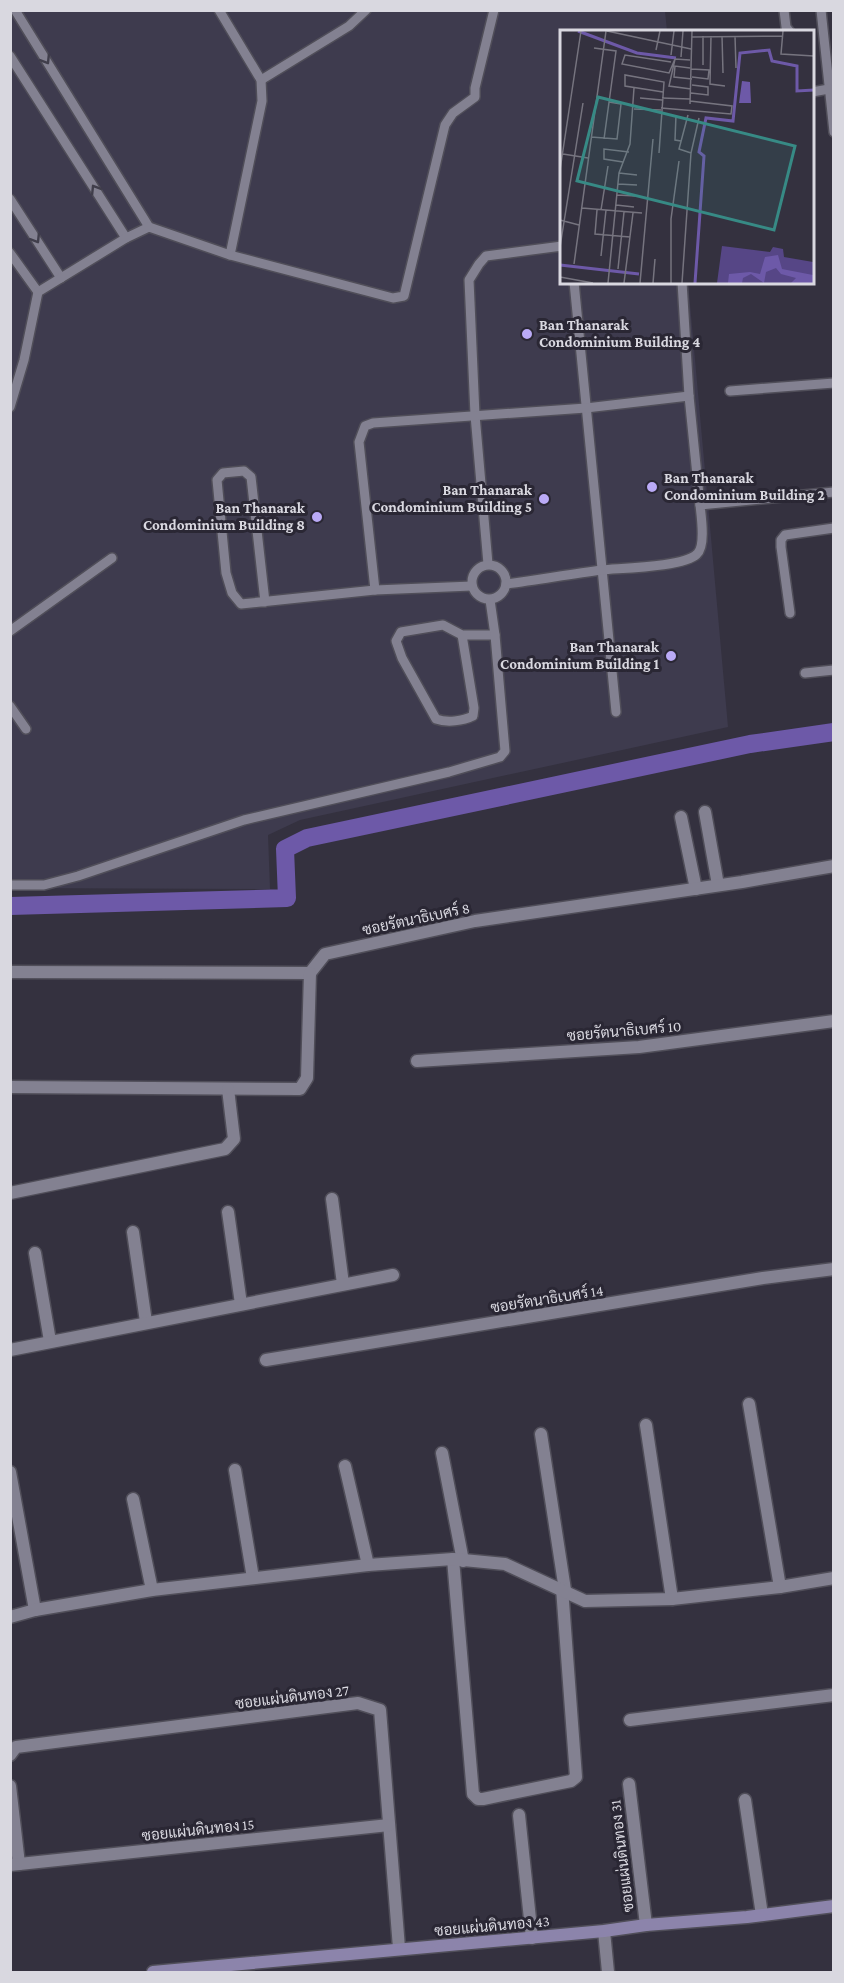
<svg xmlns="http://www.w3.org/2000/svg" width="844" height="1983" viewBox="0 0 844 1983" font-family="'Crimson Pro',Sarabun,serif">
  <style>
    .built { fill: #3e3b4e }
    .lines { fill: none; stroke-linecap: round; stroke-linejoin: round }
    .canal { stroke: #6d59a8; stroke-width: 18 }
    .lane-casing { stroke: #504e59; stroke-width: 12 }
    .street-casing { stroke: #504e59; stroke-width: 15 }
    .secondary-casing { stroke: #504e59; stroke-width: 15 }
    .lane { stroke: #838191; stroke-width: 9 }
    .street { stroke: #838191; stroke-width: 12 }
    .secondary { stroke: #8c84ab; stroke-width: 12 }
    .oneway { stroke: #403e4b }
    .poi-dot { fill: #baaaf6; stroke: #2a2734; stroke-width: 2 }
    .labels { text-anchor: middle; stroke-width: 6; stroke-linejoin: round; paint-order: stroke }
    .poi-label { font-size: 15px; font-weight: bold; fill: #d9d8e0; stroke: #2a2734; text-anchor: end }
    .street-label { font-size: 15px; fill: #d9d8e0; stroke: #2a2734 }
    .inset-river { fill: none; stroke: #6d59a8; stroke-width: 3 }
    .inset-road { fill: none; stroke: #76747f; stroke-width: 1.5 }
    .view { fill: #378a85; fill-opacity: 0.15; stroke: #378a85; stroke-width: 3 }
    .inset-edge { fill: none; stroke: #d9d8e0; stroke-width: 3 }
  </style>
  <rect width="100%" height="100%" fill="#34313f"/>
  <!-- built -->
  <polygon class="built" points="11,11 665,11 667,31 562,32 562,282 688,282 728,727 300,820 268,835 270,889 11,888"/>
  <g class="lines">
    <!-- canal -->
    <polyline class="canal" points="10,906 287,898 285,849 307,838 750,744 834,732"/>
    <!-- lane casing -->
    <g class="lane-casing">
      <g id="lane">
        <polyline points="15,10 149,227"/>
        <polyline points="219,10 261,80 262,101 230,255"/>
        <polyline points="784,10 786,27 790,32"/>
        <polyline points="821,10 834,132"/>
        <polyline points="10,56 126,238"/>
        <polyline points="261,80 349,26 366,10"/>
        <polyline points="812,92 829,89"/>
        <polyline points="10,199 61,278"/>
        <polyline points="10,253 38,292"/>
        <polyline points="574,282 616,712"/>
        <polyline points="682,282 689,396 700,505"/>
        <polyline points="730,391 834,383"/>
        <polyline points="10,407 24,360 38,292 126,238 149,227 230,255 393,298 404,296 445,125 453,113 475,97 475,88 494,10"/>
        <polyline points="488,564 475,415 469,280 479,264 486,256 562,246"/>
        <circle cx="489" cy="582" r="17"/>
        <path d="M506,584C538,580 570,574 602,570C622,568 684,567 697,554C706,546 701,515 700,505L834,492"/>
        <polyline points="375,590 359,442 365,426 373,423 586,408 689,396"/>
        <polyline points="265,602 251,477 244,471 223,473 217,480 226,573 232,593 241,604 375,590 472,586"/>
        <polyline points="790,613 781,547 781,540 785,535 834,528"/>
        <polyline points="10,631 112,558"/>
        <path d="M462,635L443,625L401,632L396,641L402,658L436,719C447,723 463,721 473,716L474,708L462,635H495"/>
        <polyline points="805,673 834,670"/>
        <polyline points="10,706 26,729"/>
        <polyline points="10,885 44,885 78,876 244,820 449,772 500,757 505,751 495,635 490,600"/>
      </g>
    </g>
    <!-- street casing -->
    <g class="street-casing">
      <g id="street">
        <polyline points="705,812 718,885"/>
        <polyline points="681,817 696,889"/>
        <polyline points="10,972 310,973 325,954 475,921 742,882 834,866"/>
        <polyline points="417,1061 639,1047 834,1021"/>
        <polyline points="10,1087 300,1089 307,1078 310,973"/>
        <polyline points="10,1193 225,1149 234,1139 228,1089"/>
        <polyline points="332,1199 343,1284"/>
        <polyline points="228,1212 241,1304"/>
        <polyline points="133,1232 146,1322"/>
        <polyline points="35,1253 50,1341"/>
        <polyline points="10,1350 393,1275"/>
        <polyline points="266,1360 763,1278 834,1269"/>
        <polyline points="749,1404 780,1587"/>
        <polyline points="646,1425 672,1599"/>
        <polyline points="541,1434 565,1590"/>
        <polyline points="442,1453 463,1561"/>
        <polyline points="345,1466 368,1565"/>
        <polyline points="235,1470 253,1578"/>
        <polyline points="10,1472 35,1610"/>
        <polyline points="133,1499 152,1590"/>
        <polyline points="453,1559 473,1794 478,1799 483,1799 571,1781 576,1777 562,1588"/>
        <polyline points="10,1617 35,1610 152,1590 368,1565 453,1559 505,1564 585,1601 672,1599 780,1587 834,1578"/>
        <polyline points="630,1720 834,1695"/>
        <polyline points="10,1755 16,1747 358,1703 380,1710 399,1948"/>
        <polyline points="629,1784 646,1925"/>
        <polyline points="10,1786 19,1864"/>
        <polyline points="745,1800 762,1915"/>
        <polyline points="519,1815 532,1938"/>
        <polyline points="10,1865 389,1825"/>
        <polyline points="604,1931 608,1972"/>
      </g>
    </g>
    <!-- secondary casing -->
    <g class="secondary-casing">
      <polyline id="secondary" points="153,1972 604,1931 646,1925 747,1917 834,1906"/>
    </g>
    <!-- lane -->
    <use href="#lane" class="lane"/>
    <!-- street -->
    <use href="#street" class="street"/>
    <!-- secondary -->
    <use href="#secondary" class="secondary"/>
  </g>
  <!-- one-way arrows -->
  <defs><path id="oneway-chevron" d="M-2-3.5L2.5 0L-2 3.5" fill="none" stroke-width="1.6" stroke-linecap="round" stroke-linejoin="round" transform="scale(1.5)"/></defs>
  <g class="oneway">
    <use href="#oneway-chevron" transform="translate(46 60) rotate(58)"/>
    <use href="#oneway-chevron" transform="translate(95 189) rotate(-122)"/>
    <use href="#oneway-chevron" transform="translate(36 239) rotate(58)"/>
  </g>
  <!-- markers -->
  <g class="poi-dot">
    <circle cx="527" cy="334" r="6"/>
    <circle cx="652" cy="487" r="6"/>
    <circle cx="544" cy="499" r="6"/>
    <circle cx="317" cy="517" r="6"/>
    <circle cx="671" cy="656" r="6"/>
  </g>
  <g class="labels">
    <!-- poi labels -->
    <g class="poi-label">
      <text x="539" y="330" text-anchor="start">Ban Thanarak<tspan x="539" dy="17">Condominium Building 4</tspan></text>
      <text x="664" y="483" text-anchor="start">Ban Thanarak<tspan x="664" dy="17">Condominium Building 2</tspan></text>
      <text x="532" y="495">Ban Thanarak<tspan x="532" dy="17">Condominium Building 5</tspan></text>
      <text x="305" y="513">Ban Thanarak<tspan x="305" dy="17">Condominium Building 8</tspan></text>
      <text x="659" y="652">Ban Thanarak<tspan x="659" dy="17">Condominium Building 1</tspan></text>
    </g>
    <!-- street labels -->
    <g class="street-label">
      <text transform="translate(416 919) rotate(-12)" y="5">ซอยรัตนาธิเบศร์ 8</text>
      <text transform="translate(624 1031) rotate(-5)" y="5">ซอยรัตนาธิเบศร์ 10</text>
      <text transform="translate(547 1299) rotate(-9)" y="5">ซอยรัตนาธิเบศร์ 14</text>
      <text transform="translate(292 1697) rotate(-7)" y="5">ซอยแผ่นดินทอง 27</text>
      <text transform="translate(198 1830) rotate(-6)" y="5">ซอยแผ่นดินทอง 15</text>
      <text transform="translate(622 1856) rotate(-97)" y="5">ซอยแผ่นดินทอง 31</text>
      <text transform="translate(492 1926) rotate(-5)" y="5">ซอยแผ่นดินทอง 43</text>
    </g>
  </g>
  <!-- overview -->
  <g transform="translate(560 30)">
    <rect width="254" height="254" fill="#34313f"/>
    <path d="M162,216L210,222L213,217L223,219L224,227L253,232V253H157Z" fill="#564686"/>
    <path d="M182,51L190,52L191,73H179ZM218,225L222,239L253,245V253H231L236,248L221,244L216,238L206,242L204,253L191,244L183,248L182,253H168L169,244L190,242L200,244L205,227Z" fill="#6d59a8"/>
    <path class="inset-river" d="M18,1L77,23L116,28M0,235L79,244M135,253L144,126L139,122L146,88L173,91L180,23L209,20L212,31L237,36V61L254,60"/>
    <path class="inset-road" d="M47,1L131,19M223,1L221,24L254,26M151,6L150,54L165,56M162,6L163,43M175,6L176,38M132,7L222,6M34,18L56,21L44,109M96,20L100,1M111,25L114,1M121,27L123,1M130,30L115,29L109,56L131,59M111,32L65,25L62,34L109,43L115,29M143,35V6M130,38L115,36L114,47L132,49M131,39L149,40L148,49L132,47M131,63L148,65V57L132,55M80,68L102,70M102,68L130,69M130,74L132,1M101,78L171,84L172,76L130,71M74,79L101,80M116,85L115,110L121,111M128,85L119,119L131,123M31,107L57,109L61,74L49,72M99,123L104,52L65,45V56L103,62M3,124L28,128M63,132L44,129V119L69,122M0,140L21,1M59,143L77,145M58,154L77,155M57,165L76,166M56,175L74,177M22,178L82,183M37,180L35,204L70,207M41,180L48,136M0,190L19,195M0,217L23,73M41,226L46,180M14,234L46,1M58,239L64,182M0,247L33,253M48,253L59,143L70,114L74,58M64,253L73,183M80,253L93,109M93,253L95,229M111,253V189L119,131M122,253L131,123L139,88"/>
    <path class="view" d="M38,67L235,116L214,200L17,151Z"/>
    <rect width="254" height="254" class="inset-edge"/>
  </g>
  <!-- border -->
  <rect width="844" height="1983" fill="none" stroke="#d9d8e0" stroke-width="24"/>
</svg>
